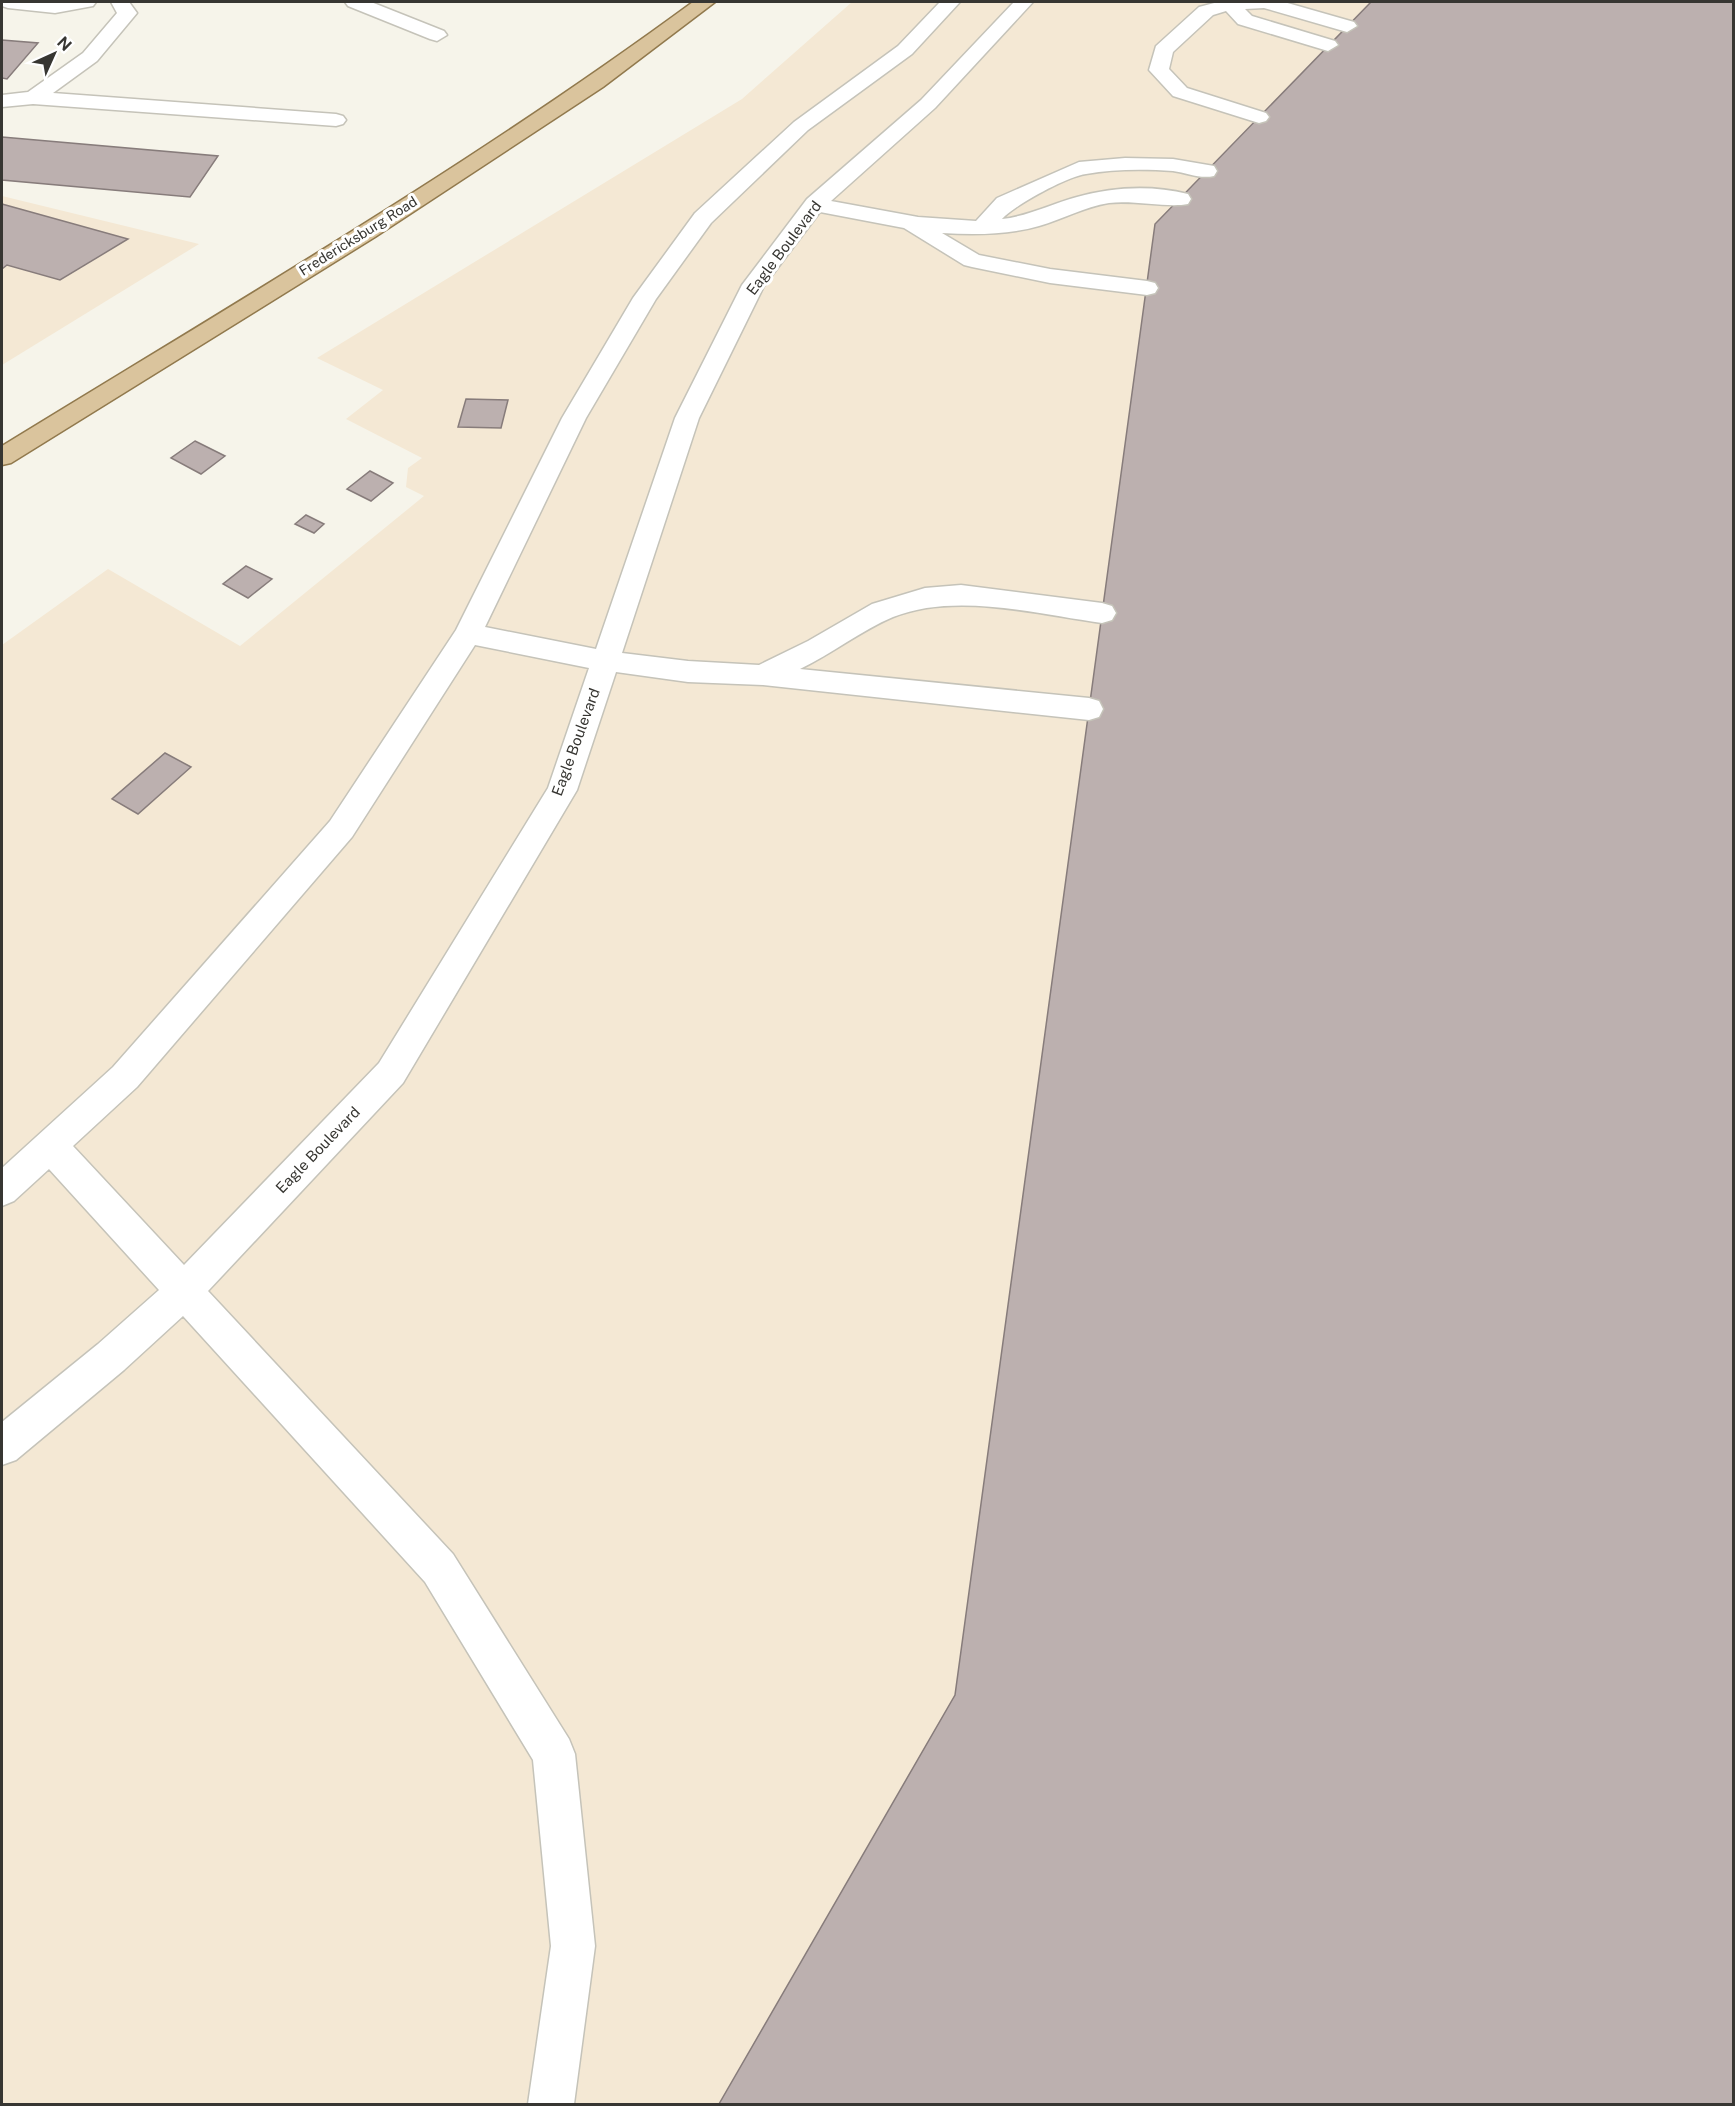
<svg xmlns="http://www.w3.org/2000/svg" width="1735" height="2106" viewBox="0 0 1735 2106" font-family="'Public Sans',sans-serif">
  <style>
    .commercial { fill: #f4e8d4 }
    .building { fill: #bcb0af; stroke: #877c7b; stroke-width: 1.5 }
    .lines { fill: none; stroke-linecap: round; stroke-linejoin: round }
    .minor-casing { stroke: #c5c3b9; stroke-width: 3 }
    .major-casing { stroke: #91794d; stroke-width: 3 }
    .minor { fill: #fff; fill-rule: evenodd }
    .major { fill: #dac49d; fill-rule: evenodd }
    .labels { text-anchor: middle; stroke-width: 6; stroke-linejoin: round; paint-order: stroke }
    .far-street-label { font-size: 14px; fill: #373632; stroke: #fff }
    .street-label { font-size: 15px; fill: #373632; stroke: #fff }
  </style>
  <rect width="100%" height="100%" fill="#f6f4ea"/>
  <!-- commercial -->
  <g class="commercial">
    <polygon points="852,2 1733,2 1733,2104 2,2104 2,645 108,569 240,646 424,496 406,487 408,468 422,458 346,419 383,390 317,358 742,99"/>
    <polygon points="2,196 199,244 2,365"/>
  </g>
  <!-- building -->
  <g class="building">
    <polygon points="1371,2 1734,2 1734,2104 719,2104 955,1695 1155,224"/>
    <polygon points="2,40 38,43 7,79 2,78"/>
    <polygon points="2,137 218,156 190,197 2,180"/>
    <polygon points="2,204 128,239 60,280 7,265 2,269"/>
    <polygon points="466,399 508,400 501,428 458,427"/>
    <polygon points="195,441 225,456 201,474 171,458"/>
    <polygon points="370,471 393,483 371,501 347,489"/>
    <polygon points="306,515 324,524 314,533 295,524"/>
    <polygon points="246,566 272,579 248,598 223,584"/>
    <polygon points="165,753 191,767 138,814 112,799"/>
  </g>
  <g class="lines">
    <!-- minor casing -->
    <g class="minor-casing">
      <g id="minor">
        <polygon points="2,2 96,2 93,6 55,13 8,8 2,6"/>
        <polygon points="111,2 129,2 137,13 97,61 53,93 336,114 343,116 346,120 343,124 336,126 33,104 2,107 2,95 28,92 83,53 117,13"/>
        <polygon points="345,2 371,2 444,31 447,35 437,41 430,39 348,6"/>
        <path d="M940,2H960L912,54L808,130L711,223L656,299L586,418L485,627L596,649L675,418L742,285L807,199L921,100L1014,2H1033L935,108L831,201L918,217L976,221L997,198L1079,162L1125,158L1173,159L1214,166L1217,171L1214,176C1200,179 1187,173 1173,171C1145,169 1113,169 1086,174C1066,177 1015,205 1002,219C1029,216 1051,204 1077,197C1113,187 1152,185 1188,194L1191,199L1188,204C1168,208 1134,200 1109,203C1084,207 1063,219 1039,226C1008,235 974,235 942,233L979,255L1050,269L1147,281L1155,283L1158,288L1155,293L1147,295L1050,283L972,267L964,265L904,228L820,212L764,286L699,418L622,653L688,661L759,665L808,641L872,604L925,588L961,585L1102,603L1112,606L1116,613L1112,620L1102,623C1036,614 956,592 893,617C862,630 831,654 800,669L1089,698L1099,701L1103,709L1099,717L1089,720L763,685L688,682L616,672L577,790L403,1083L208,1291L453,1554L569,1739L575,1754L595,1946L574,2104H528L551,1946L533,1760L425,1582L183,1316L124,1370L16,1460L2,1465V1422L98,1344L159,1290L49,1169L14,1201L2,1206V1168L113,1067L330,821L456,630L562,418L633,298L695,213L794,122L898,46ZM475,645L589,668L548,788L379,1063L184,1265L73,1146L137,1087L352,837Z"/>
        <polygon points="1218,2 1284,2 1354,22 1357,26 1347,32 1264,8 1245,9 1252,16 1335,41 1338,45 1328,51 1238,24 1226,11 1213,15 1173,52 1169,69 1187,88 1266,113 1269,117 1266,121 1259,123 1173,96 1149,70 1156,46 1199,7"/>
      </g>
    </g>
    <!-- major casing -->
    <g class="major-casing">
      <path id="major" d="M693,2H715L603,87L375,237L11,463L2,465V446C235,303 473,164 693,2Z"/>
    </g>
    <!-- minor -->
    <use href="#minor" class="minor"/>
    <!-- major -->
    <use href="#major" class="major"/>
  </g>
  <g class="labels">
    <!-- far-street labels -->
    <g class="far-street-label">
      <text transform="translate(358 236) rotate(-32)" y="5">Fredericksburg Road</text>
    </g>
    <!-- street labels -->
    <g class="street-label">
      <text transform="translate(784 248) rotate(-53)" y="5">Eagle Boulevard</text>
      <text transform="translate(576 742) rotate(-70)" y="5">Eagle Boulevard</text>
      <text transform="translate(318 1150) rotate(-46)" y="5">Eagle Boulevard</text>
    </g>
  </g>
  <!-- border -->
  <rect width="1735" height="2106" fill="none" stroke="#373632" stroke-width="6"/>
  <!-- north arrow -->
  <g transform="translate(54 54) rotate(45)" stroke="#ffffff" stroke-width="4.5" paint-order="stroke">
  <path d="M0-4.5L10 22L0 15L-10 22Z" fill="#373632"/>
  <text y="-9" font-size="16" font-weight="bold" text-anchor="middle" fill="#373632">N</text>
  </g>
</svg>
